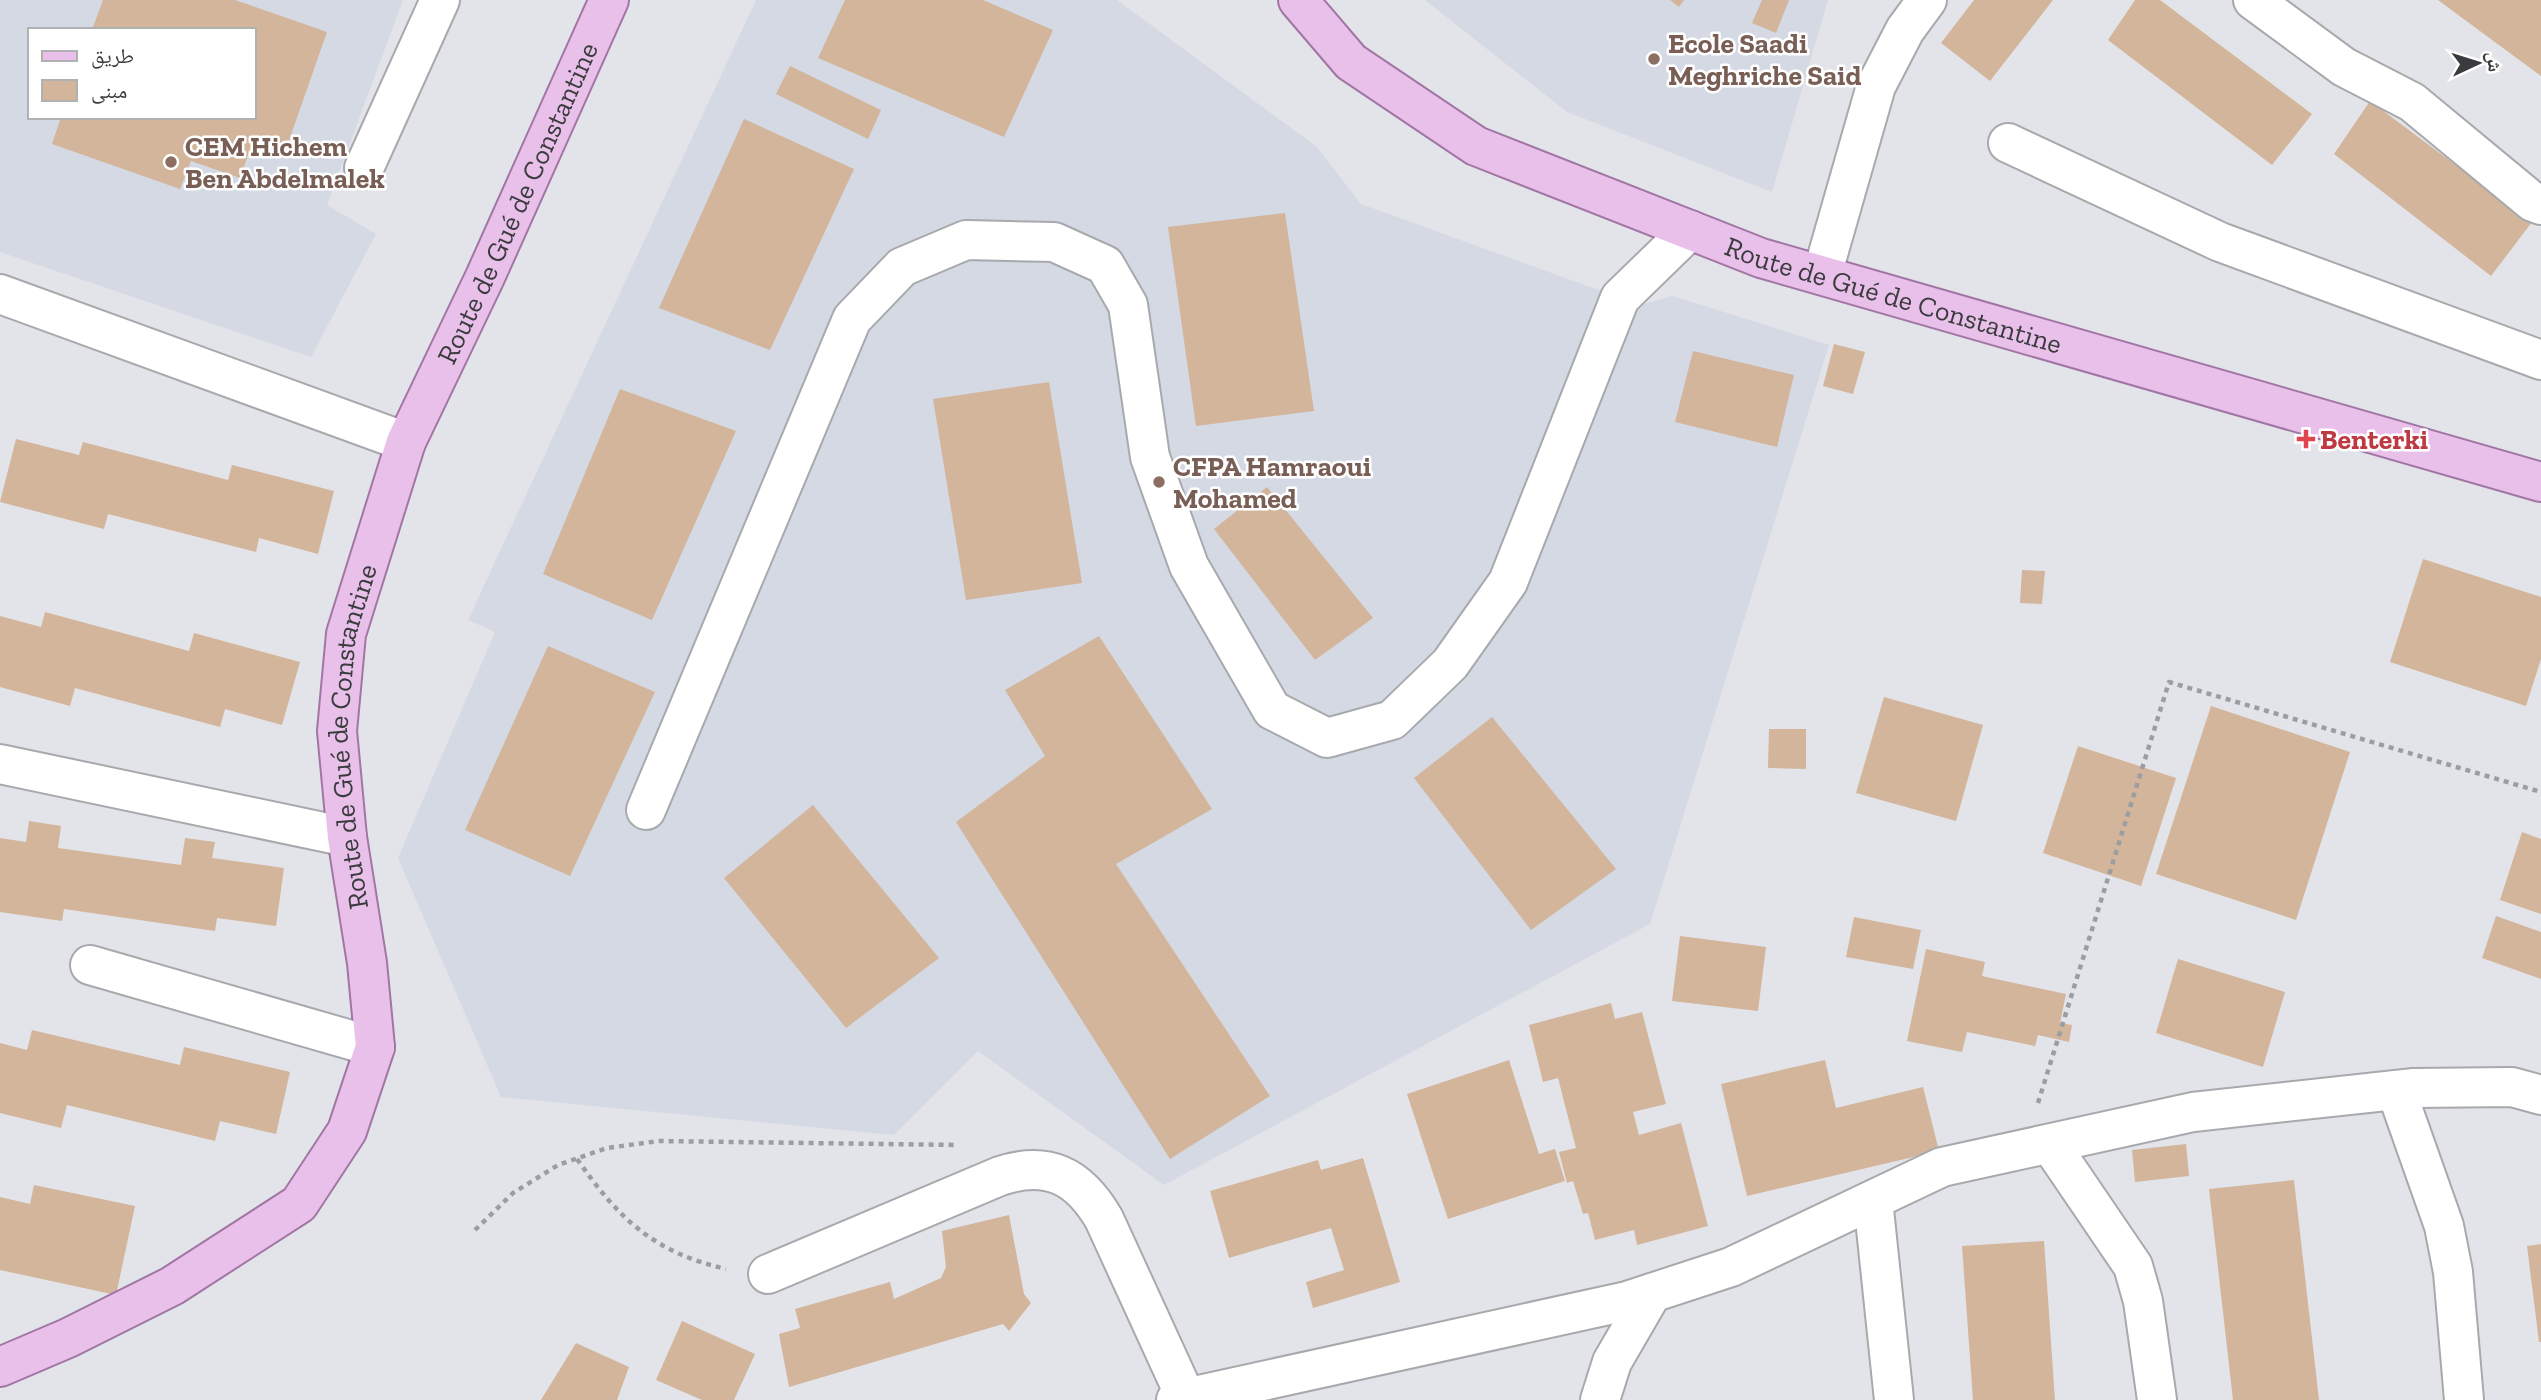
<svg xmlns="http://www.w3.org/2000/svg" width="2541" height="1400" viewBox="0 0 2541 1400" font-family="'Zilla Slab','Noto Naskh Arabic',serif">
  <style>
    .built { fill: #d4d9e4; fill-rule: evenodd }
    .building { fill: #d2b59b }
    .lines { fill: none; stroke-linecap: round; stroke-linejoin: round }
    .minor-casing { stroke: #a7a9ad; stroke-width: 42 }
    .major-casing { stroke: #a176a4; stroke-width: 42 }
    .path { stroke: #9c9da1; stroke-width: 4.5; stroke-dasharray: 5 5; stroke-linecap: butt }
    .minor { stroke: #fff; stroke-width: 38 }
    .major { stroke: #e8c0ea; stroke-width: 38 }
    .education-dot { fill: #8d6e63; stroke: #fff; stroke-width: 2.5 }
    .health-dot { fill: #e0444e; stroke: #fff; stroke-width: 2.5 }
    .labels { text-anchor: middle; stroke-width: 5; stroke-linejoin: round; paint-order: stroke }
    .education-label { font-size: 28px; font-weight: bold; fill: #785e54; stroke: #fff; text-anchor: start }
    .street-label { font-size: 28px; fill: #3a3b3d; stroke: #fff }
    .health-label { font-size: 28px; font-weight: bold; fill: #be3a42; stroke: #fff; text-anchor: start }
  </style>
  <rect width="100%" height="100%" fill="#e3e4e9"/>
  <!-- built -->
  <g class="built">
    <path d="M0,0H403L327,205L376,234L311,357L0,252ZM30,30H254V117H30Z"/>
    <polygon points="756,0 1117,0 1317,147 1361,204 1640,305 1673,296 1829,345 1650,924 1164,1185 978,1051 894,1135 501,1097 398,858 495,632 468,620"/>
    <polygon points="1425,0 1828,0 1772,192 1567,112"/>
  </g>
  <!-- building -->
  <g class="building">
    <polygon points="103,0 235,0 327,32 287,146 255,135 240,178 191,161 180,189 52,144 61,117 254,117 254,30 92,30"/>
    <polygon points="845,0 983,0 1053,30 1004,137 818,58"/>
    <polygon points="1670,0 1684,0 1679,7"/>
    <polygon points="1762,0 1789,0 1776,33 1752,23"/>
    <polygon points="1974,0 2053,0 1990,81 1941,43"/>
    <polygon points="2135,0 2160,0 2312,114 2272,165 2108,40"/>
    <polygon points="2438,0 2541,0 2541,76 2465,20"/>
    <polygon points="790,66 881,110 868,139 776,94"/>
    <polygon points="2370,101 2532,222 2491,276 2334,154"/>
    <polygon points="744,119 854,169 770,350 659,308"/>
    <polygon points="1285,213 1314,411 1196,426 1168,227"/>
    <polygon points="1834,344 1865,352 1853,394 1823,386"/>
    <polygon points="1693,351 1794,375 1777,447 1675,422"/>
    <polygon points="1049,382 1082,583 966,600 933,399"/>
    <polygon points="620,389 736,431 652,620 543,574"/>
    <polygon points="16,439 79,455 83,442 228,480 232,465 334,491 318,554 259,538 256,552 108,514 104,529 0,502"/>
    <polygon points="1267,487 1373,618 1315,660 1214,529"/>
    <polygon points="2423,559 2541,597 2541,659 2526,706 2390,662"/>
    <polygon points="2022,570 2045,571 2042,604 2020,603"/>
    <polygon points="45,612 189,651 194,633 300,662 282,725 225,709 220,727 75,688 70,706 0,687 0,616 41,627"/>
    <polygon points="1099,636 1212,809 1116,864 1270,1096 1170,1159 956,822 1045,756 1005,690"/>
    <polygon points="548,646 655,692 570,876 465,830"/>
    <polygon points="1884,697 1983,725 1956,821 1856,793"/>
    <polygon points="2211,706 2350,752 2296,920 2156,874"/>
    <polygon points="1492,717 1616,869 1531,930 1414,778"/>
    <polygon points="1769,729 1806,729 1806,769 1768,768"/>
    <polygon points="2078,746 2176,778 2141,886 2043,853"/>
    <polygon points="813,805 939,958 846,1028 724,878"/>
    <polygon points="29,821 61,826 58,848 181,865 185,838 215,842 212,858 284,868 276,926 217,918 215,931 64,909 62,921 0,912 0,838 26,842"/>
    <polygon points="2522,832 2541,839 2541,914 2500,900"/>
    <polygon points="2496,916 2541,932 2541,979 2482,958"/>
    <polygon points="1854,917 1921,930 1913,969 1846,957"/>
    <polygon points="1680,936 1766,947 1758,1011 1672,1001"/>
    <polygon points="1926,949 1985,962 1982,976 2066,994 2060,1023 2072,1025 2069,1042 2038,1035 2035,1046 1967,1032 1962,1052 1907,1041"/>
    <polygon points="2178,959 2285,992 2263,1067 2156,1033"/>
    <polygon points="1611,1003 1615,1019 1642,1012 1666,1104 1633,1112 1639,1135 1681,1123 1708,1226 1637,1245 1634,1230 1595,1240 1588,1213 1583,1214 1573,1181 1567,1183 1559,1152 1576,1148 1558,1078 1543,1082 1529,1025"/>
    <polygon points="32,1030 180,1065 184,1047 290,1072 276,1134 220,1121 215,1141 67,1105 61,1128 0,1113 0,1043 27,1050"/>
    <polygon points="1509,1060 1539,1154 1555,1149 1565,1181 1448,1219 1407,1094"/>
    <polygon points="1825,1060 1836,1108 1923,1087 1939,1151 1747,1196 1721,1084"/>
    <polygon points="2186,1144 2189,1176 2135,1182 2132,1150"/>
    <polygon points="1363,1158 1400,1282 1313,1308 1306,1282 1344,1270 1331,1228 1229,1258 1210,1191 1318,1160 1321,1170"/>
    <polygon points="2294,1180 2319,1400 2233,1400 2209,1189"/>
    <polygon points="34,1185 135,1206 116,1295 0,1270 0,1197 30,1204"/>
    <polygon points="1009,1215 1024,1294 1031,1303 1009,1331 1003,1324 789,1387 779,1334 800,1328 795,1309 890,1282 894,1299 941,1278 946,1267 942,1231"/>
    <polygon points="2044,1241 2055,1400 1973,1400 1962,1246"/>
    <polygon points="2541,1244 2541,1342 2539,1342 2527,1246"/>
    <polygon points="682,1321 755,1354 734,1400 702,1400 656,1380"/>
    <polygon points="576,1343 629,1367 617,1400 541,1400"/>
  </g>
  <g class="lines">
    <!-- minor casing -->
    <g class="minor-casing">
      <g id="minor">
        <polyline points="2253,0 2344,67 2412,102 2533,202 2541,205"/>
        <polyline points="2008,143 2220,242 2541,360"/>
        <polyline points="364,168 440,0"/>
        <polyline points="1822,275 1876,86 1905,30 1927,0"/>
        <polyline points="0,294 406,442"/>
        <polyline points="0,764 347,837"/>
        <polyline points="646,810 852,319 902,267 966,240 1054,242 1105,265 1128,305 1150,457 1189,566 1272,710 1327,738 1392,720 1450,664 1508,582 1620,298 1690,230"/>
        <polyline points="90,965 375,1047"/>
        <polyline points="2396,1090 2444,1226 2453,1272 2464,1400"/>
        <polyline points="2050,1144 2133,1266 2143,1301 2157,1400"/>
        <polyline points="1873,1200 1894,1400"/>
        <path d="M768,1274L1000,1176C1048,1160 1079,1176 1104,1219L1186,1398"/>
        <polyline points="1176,1400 1627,1301 1731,1267 1942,1167 2193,1112 2414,1088 2512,1087 2541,1095"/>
        <polyline points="1600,1400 1612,1362 1652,1293"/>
      </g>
    </g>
    <!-- major casing -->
    <g class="major-casing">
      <g id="major">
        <path id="s1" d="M1298,0L1351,62L1476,146L1761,258L2541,482"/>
        <path id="s2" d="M0,1367L68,1338L172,1286L299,1204L347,1131L375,1047L367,963L347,837L337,731L346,634L406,442L485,277L609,0"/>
      </g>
    </g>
    <!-- path -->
    <g class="path">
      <polyline points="2038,1103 2169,682 2541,792"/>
      <path d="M577,1159C619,1219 653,1252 726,1269"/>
      <polyline points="475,1230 513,1193 558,1165 607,1148 659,1141 958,1145"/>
    </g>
    <!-- minor -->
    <use href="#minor" class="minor"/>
    <!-- major -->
    <use href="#major" class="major"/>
  </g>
  <!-- markers -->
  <g class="education-dot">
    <circle cx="1654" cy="59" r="7"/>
    <circle cx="171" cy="162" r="7"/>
    <circle cx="1159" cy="482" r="7"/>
  </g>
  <path class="health-dot" d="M2302.5 428.5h7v7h7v7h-7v7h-7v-7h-7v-7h7z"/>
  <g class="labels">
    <!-- education labels -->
    <g class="education-label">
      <text x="1668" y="53">Ecole Saadi<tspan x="1668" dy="32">Meghriche Said</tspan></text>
      <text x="185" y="156">CEM Hichem<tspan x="185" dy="32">Ben Abdelmalek</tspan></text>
      <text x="1173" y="476">CFPA Hamraoui<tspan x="1173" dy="32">Mohamed</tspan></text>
    </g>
    <!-- street labels -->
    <g class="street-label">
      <text dy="10" stroke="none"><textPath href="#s2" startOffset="1398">Route de Gué de Constantine</textPath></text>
      <text dy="10" stroke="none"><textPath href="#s1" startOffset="676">Route de Gué de Constantine</textPath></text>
      <text dy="10" stroke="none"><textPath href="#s2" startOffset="831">Route de Gué de Constantine</textPath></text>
    </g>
    <!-- health labels -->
    <g class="health-label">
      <text x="2320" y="449">Benterki</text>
    </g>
  </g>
  <!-- legend -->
  <rect x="28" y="28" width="228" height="91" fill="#ffffff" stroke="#b0b1b1" stroke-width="2"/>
  <rect x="42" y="51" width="35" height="10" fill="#e8c0ea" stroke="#b0b1b1" stroke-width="2"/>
  <text x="91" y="63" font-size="21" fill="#3a3b3d">طريق</text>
  <rect x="42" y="80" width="35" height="21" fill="#d2b59b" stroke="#b0b1b1" stroke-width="2"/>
  <text x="91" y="98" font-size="21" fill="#3a3b3d">مبنى</text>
  <!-- north arrow -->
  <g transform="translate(2478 63) rotate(86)" stroke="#ffffff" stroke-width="5" paint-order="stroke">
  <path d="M0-5L12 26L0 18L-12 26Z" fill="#3a3b3d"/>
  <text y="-10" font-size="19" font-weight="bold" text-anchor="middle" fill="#3a3b3d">ش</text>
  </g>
</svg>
